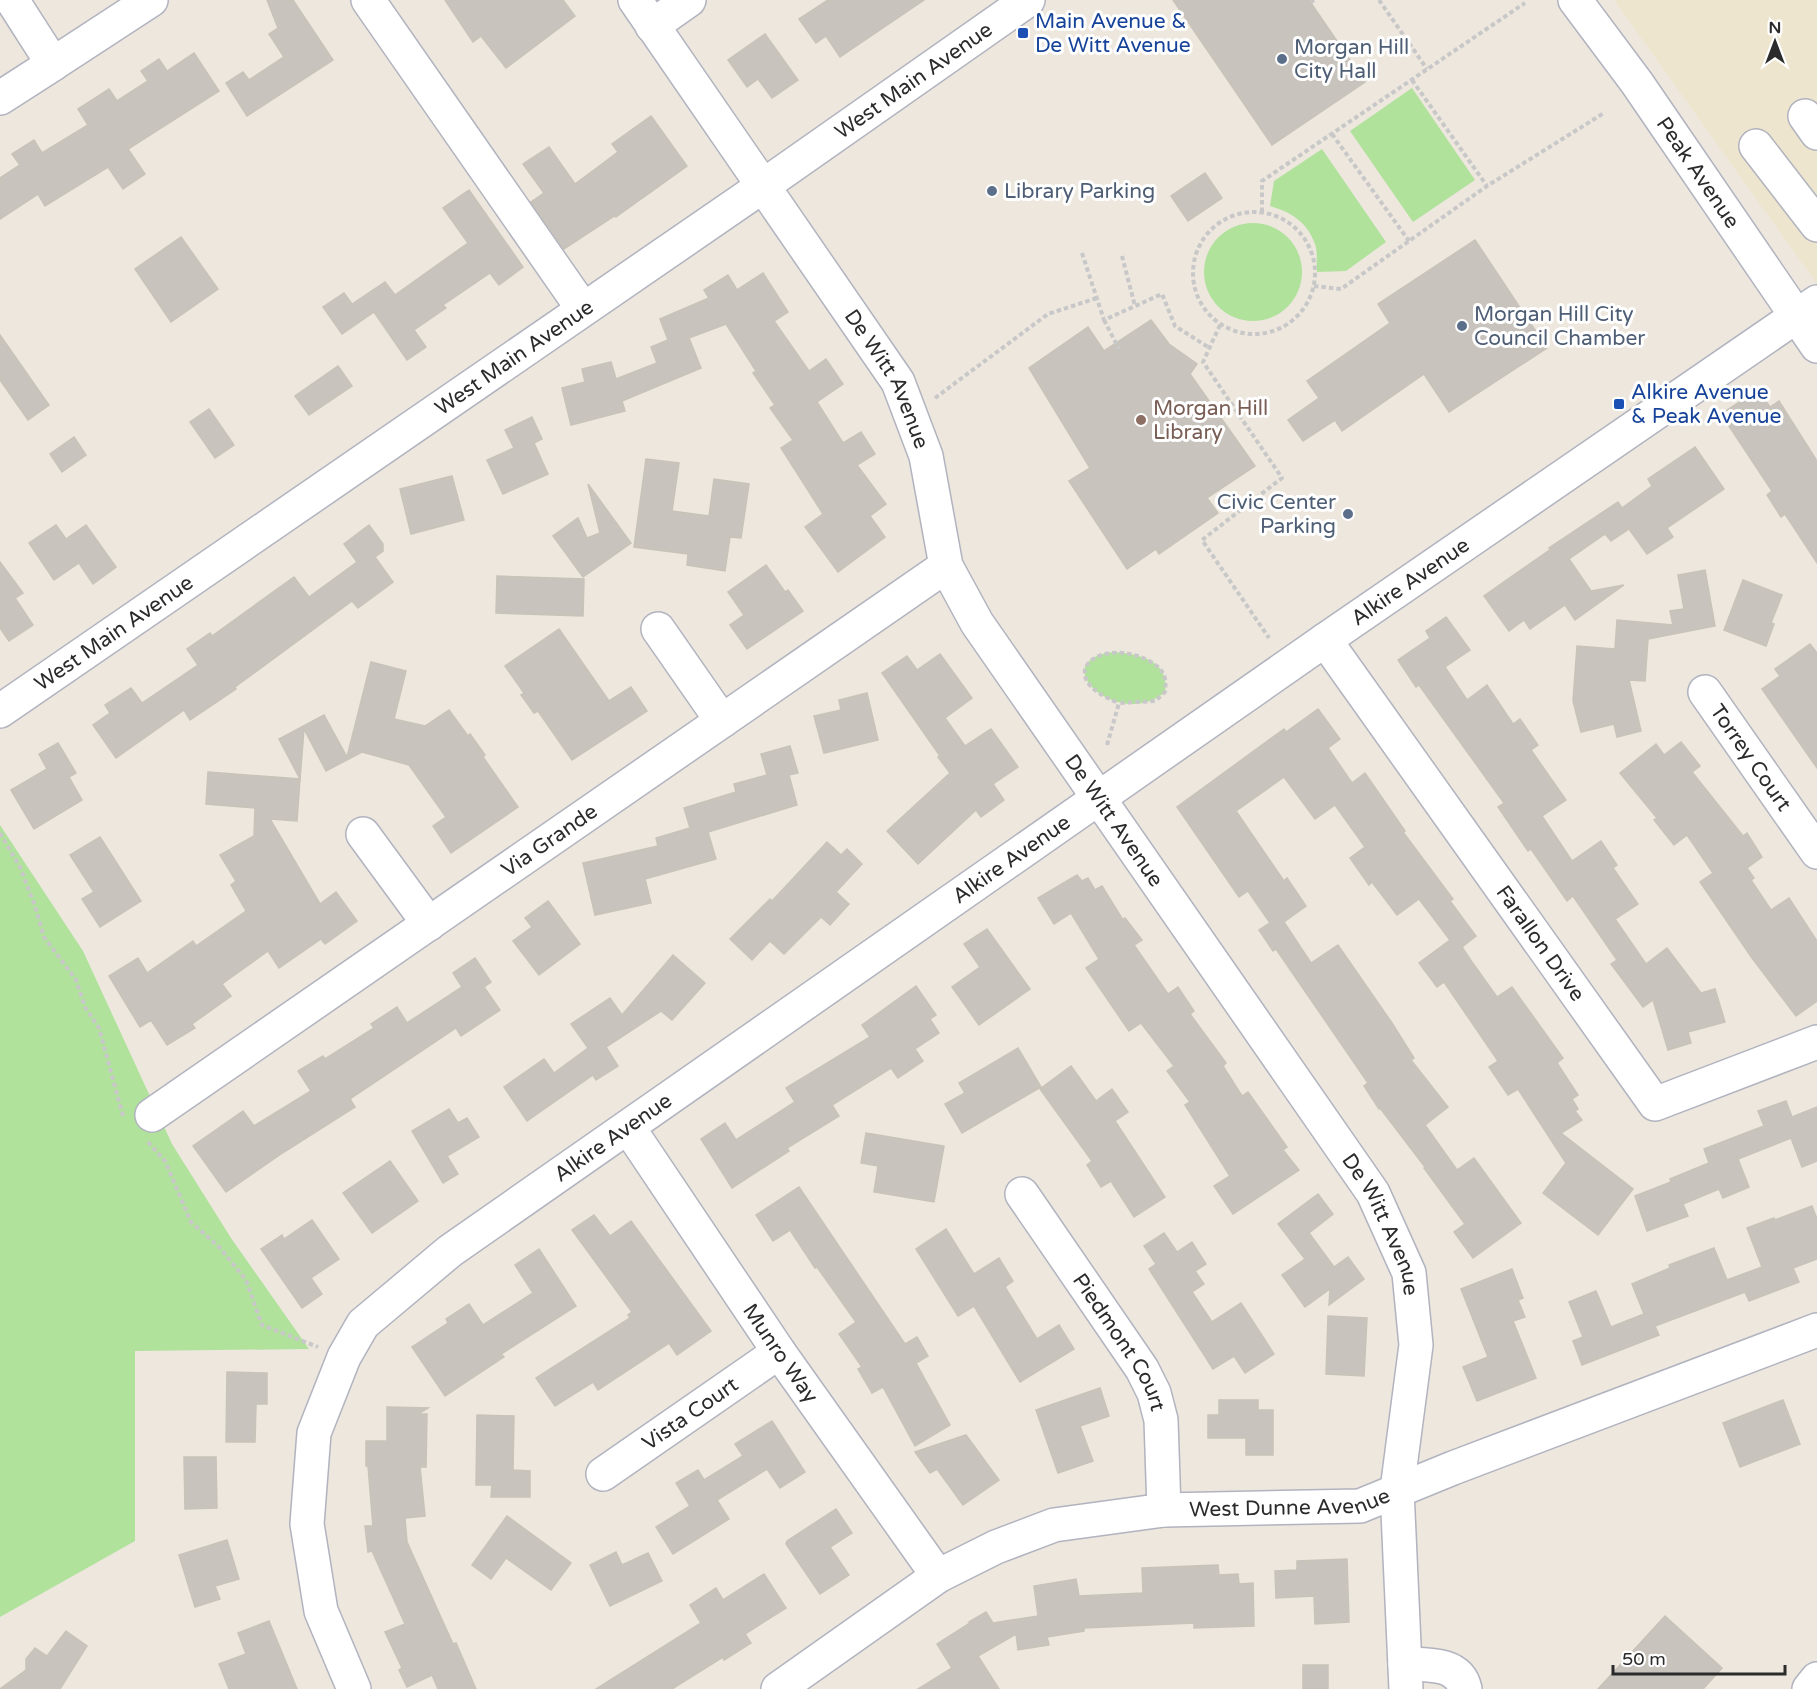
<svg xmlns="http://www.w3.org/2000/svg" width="1817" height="1689" viewBox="0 0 1817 1689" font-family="'Varela Round',sans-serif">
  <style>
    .education { fill: #eee5ce }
    .green { fill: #b0e29c }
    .building { fill: #c8c4bd; stroke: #c8c3b8; stroke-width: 1.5 }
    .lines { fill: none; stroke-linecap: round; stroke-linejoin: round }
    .minor-casing { stroke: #b1b3bf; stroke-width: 36 }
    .path { stroke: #c8c8c8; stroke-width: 4; stroke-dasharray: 4.5 3; stroke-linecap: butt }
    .minor { stroke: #fff; stroke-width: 33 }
    .transit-dot { fill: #1a4fb4; stroke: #fff; stroke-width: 2 }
    .service-dot { fill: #5c6f8a; stroke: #fff; stroke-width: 2 }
    .education-dot { fill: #8d6e63; stroke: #fff; stroke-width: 2 }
    .labels { text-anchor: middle; stroke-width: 6; stroke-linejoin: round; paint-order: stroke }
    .transit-label { font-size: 21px; fill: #164399; stroke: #fff; text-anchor: start }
    .service-label { font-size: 21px; fill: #4e5e75; stroke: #fff; text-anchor: start }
    .street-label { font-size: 21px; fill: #2b2b2b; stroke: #fff }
    .education-label { font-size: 21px; fill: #785e54; stroke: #fff; text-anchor: start }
  </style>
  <rect width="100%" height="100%" fill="#ede7de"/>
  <!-- education -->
  <polygon class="education" points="1614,0 1817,0 1817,284"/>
  <!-- green -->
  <g class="green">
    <polygon points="1412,88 1475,180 1413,222 1350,131"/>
    <path d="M1322,149L1386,242L1346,271L1317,272C1316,263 1318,252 1315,244C1307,221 1290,212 1270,206L1274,181Z"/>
    <circle cx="1253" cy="272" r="49"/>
    <path d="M1114,652C1140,654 1170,661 1165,692C1118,732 1042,660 1114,652Z"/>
    <polygon points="0,825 83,951 172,1144 231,1238 309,1349 135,1351 135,1541 0,1617"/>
  </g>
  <!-- building -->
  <g class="building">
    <polygon points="267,0 293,0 333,60 247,116 226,83 243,72 249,80 284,57 269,34 278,28"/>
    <polygon points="445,0 563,0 575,16 506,68 481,36 473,42"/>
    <polygon points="828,0 924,0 840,57 826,36 816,43 799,19"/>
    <polygon points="1173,0 1309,0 1365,82 1272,145"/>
    <polygon points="765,34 798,80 772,98 758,79 747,87 728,60"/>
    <polygon points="194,53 219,91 128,149 145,174 123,189 108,167 45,206 38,194 0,219 0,178 20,165 12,154 34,140 42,153 88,125 78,109 109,89 117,101 148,81 141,71 159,59 167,71"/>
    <polygon points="651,116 687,166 616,217 614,216 564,249 531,202 544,193 523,164 549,147 575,184 618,152 612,144"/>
    <polygon points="1205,173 1222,198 1188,221 1171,196"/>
    <polygon points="469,190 523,267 499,285 490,273 443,305 446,308 414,330 426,347 407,360 374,312 342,334 323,307 344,293 352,304 385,282 395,295 468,243 443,208"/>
    <polygon points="181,237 218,289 171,322 135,269"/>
    <polygon points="1475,240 1547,348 1449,412 1424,374 1342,431 1335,420 1303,441 1288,420 1319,398 1307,381 1390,323 1378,304"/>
    <polygon points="763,273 788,312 774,321 809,371 826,359 843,384 817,402 843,443 861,432 875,454 857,465 886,504 870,516 885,537 838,572 805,527 823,514 781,448 793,440 770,408 775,405 753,373 756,371 726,324 689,338 701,368 622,401 625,411 571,425 562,388 585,382 582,369 611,362 616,379 657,363 651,347 668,340 660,319 709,298 704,290 728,275 737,290"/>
    <polygon points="1151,320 1169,344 1197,364 1190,374 1255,466 1207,498 1218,513 1159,554 1156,549 1127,569 1069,481 1090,468 1029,368 1088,327 1104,351"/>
    <polygon points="0,335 49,405 28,420 0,380"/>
    <polygon points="338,366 352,386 309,415 295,396"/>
    <polygon points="1758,390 1770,407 1779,401 1817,461 1817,563 1785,514 1781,517 1767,495 1772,491 1721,414"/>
    <polygon points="209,409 234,445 215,458 190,422"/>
    <polygon points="532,417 542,439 534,443 548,474 503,494 487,460 514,448 505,430"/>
    <polygon points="74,437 86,455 62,472 50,454"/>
    <polygon points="1695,447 1724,489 1667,528 1673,537 1647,554 1629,529 1611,541 1605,534 1569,559 1591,591 1624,585 1575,620 1565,605 1530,629 1524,620 1509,631 1484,596 1551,549 1549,548 1618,502 1622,508 1652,486 1648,479"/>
    <polygon points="646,459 679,463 672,511 709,516 714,479 749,484 741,538 730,537 725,571 687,565 688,554 634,547"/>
    <polygon points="452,476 464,520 411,534 400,489"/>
    <polygon points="588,484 631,543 583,577 553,536 578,518 587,538 600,533"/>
    <polygon points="56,525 66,539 86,525 116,567 93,584 79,563 54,580 29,543"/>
    <polygon points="369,525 383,544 383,551 375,557 393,582 358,608 352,601 235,687 236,689 190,720 184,710 116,758 93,725 110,713 105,705 131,688 142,703 198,665 187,649 210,633 212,636 294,577 309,597 357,562 344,544"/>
    <polygon points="0,562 23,593 15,598 33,625 9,641 0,628"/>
    <polygon points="766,565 785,592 788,590 803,611 747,649 730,625 744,615 728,592"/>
    <polygon points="1705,570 1715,626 1648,639 1645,681 1629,680 1641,731 1617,737 1614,724 1581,732 1573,701 1577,646 1615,649 1617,620 1673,625 1670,611 1684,609 1678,575"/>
    <polygon points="497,576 584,579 583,616 496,613"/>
    <polygon points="1743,580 1782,595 1771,623 1774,624 1766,646 1724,630"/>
    <polygon points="1446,617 1470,650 1445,667 1467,700 1487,685 1513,724 1520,719 1538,745 1531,750 1566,800 1542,816 1572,861 1601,841 1617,865 1613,868 1638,904 1615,919 1646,964 1667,948 1701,993 1715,989 1725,1022 1688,1032 1691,1043 1668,1050 1653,1000 1643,1007 1611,964 1617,960 1573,896 1567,901 1531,849 1528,851 1498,807 1504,803 1419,685 1416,687 1398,660 1430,638 1426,631"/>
    <polygon points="559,629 609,701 631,687 647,711 572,760 538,711 534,713 521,695 524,693 505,666"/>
    <polygon points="1810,644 1817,653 1817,768 1762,689 1780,676 1775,669"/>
    <polygon points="940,654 972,698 945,718 965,746 991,729 1018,767 993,784 1004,800 981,817 976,810 918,864 887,831 950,773 938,757 940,756 882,673 907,656 917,670"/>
    <polygon points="371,662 406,671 394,719 425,726 449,710 468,736 470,734 485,755 483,757 518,807 451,853 433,826 446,817 409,765 362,752 326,771 304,729 300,779 279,739 324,715 347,757"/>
    <polygon points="867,693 878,740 824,753 814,716 841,710 839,700"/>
    <polygon points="1318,709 1340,739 1328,748 1352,783 1365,773 1405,831 1403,832 1453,899 1450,901 1476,936 1462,947 1472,962 1497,997 1512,987 1563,1058 1557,1063 1578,1095 1572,1099 1578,1109 1575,1111 1582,1120 1561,1133 1633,1189 1598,1235 1543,1193 1566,1163 1518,1089 1508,1095 1489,1067 1498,1061 1444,982 1437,987 1419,963 1450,940 1419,899 1397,915 1372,882 1369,885 1350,858 1365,847 1335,805 1315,819 1284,777 1236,811 1284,881 1287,878 1306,906 1284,922 1311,963 1338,945 1392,1023 1414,1058 1411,1060 1448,1107 1425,1125 1457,1170 1474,1158 1521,1223 1473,1258 1454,1232 1465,1224 1424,1168 1425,1167 1380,1108 1379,1109 1364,1086 1368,1083 1276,949 1273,951 1259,930 1270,923 1248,891 1239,897 1177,807 1284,729 1286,732"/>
    <polygon points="1681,742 1700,766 1692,772 1743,836 1747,833 1762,857 1747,868 1754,878 1751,880 1771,910 1789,898 1817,941 1817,1001 1796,1016 1752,958 1700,882 1713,873 1687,835 1674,845 1654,820 1657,818 1620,773 1656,744 1664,755"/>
    <polygon points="58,743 76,773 69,777 82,800 34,829 11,790 47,769 39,754"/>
    <polygon points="790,746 798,773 789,775 797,805 708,832 716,859 645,879 651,903 595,915 583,863 658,846 656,838 690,828 684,808 736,792 734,784 767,775 761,754"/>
    <polygon points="208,772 300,779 297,821 270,819 320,904 336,892 357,921 325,944 321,939 279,968 268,951 222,984 231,996 192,1024 195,1028 167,1045 151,1020 140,1027 109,976 138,958 147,973 193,941 196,946 246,911 231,885 236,881 220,855 254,836 255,808 206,804"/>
    <polygon points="100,837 141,901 100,927 82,899 94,892 70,855"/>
    <polygon points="827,842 841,855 847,849 862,864 836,892 849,904 830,925 821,917 784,954 770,941 752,960 730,939 770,899 772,901"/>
    <polygon points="1077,875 1082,881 1088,878 1095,890 1102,886 1123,920 1125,918 1142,940 1134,945 1168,994 1178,987 1194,1011 1190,1014 1226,1063 1223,1066 1242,1096 1248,1092 1287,1147 1283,1150 1299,1170 1233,1214 1214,1186 1230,1176 1185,1105 1190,1102 1167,1071 1174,1066 1141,1023 1129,1031 1086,968 1099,959 1071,913 1054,924 1038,898"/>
    <polygon points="548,901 580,944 539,975 513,941 532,927 525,918"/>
    <polygon points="987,929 1030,989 979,1025 952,987 980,967 964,944"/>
    <polygon points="673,955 705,983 672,1020 661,1011 606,1047 618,1066 596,1080 593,1075 527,1121 504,1087 544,1059 554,1073 588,1048 571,1024 610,998 622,1015"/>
    <polygon points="475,958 491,982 484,987 500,1010 461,1036 456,1028 350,1099 355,1107 284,1152 226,1192 193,1146 243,1111 254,1126 311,1091 298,1071 323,1056 325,1059 374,1028 371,1024 397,1007 407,1023 462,987 453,973"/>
    <polygon points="916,986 936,1015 930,1019 939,1033 915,1049 923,1061 898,1078 891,1068 832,1105 839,1116 787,1148 789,1151 732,1188 701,1139 725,1123 736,1140 795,1102 786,1088 870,1037 862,1025"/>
    <polygon points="1018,1048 1041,1087 962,1133 945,1104 965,1093 959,1083"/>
    <polygon points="1071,1066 1096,1101 1112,1089 1128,1112 1115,1121 1165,1197 1134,1217 1111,1181 1101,1187 1087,1165 1092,1161 1040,1089"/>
    <polygon points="1786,1101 1792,1117 1817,1107 1817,1161 1802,1167 1791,1138 1738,1159 1749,1187 1723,1198 1719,1189 1683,1204 1688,1216 1647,1231 1635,1196 1671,1182 1670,1179 1709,1163 1704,1149 1764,1126 1758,1111"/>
    <polygon points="449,1109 458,1123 467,1118 479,1137 447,1156 458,1174 443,1183 412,1131"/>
    <polygon points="866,1133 944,1146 934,1202 874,1192 878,1166 861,1163"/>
    <polygon points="390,1161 418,1201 372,1233 343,1193"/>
    <polygon points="799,1187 905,1344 917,1337 928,1356 916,1363 950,1425 915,1446 883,1387 872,1393 858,1369 862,1367 839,1334 856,1322 817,1267 815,1268 790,1230 773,1241 756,1215"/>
    <polygon points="1318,1194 1333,1214 1309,1233 1334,1267 1348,1257 1364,1279 1329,1305 1330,1289 1305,1307 1282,1275 1305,1259 1278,1224"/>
    <polygon points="1812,1206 1817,1219 1817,1259 1793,1268 1799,1282 1749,1301 1745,1292 1687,1314 1655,1326 1659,1335 1582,1365 1573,1341 1583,1337 1569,1302 1596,1291 1611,1327 1644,1314 1632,1284 1670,1268 1669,1265 1714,1248 1727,1280 1762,1267 1747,1228 1774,1218 1775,1220"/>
    <polygon points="594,1215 610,1236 631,1221 711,1331 677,1355 669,1343 598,1390 593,1382 555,1406 536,1378 630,1318 628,1315 632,1312 572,1230"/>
    <polygon points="312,1220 339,1259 311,1278 322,1294 302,1308 261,1249 282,1235 284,1239"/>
    <polygon points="946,1229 974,1274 999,1258 1013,1281 1005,1287 1037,1339 1059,1325 1074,1349 1020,1382 974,1306 958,1316 916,1249"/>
    <polygon points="1164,1233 1177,1252 1192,1242 1206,1264 1195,1271 1204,1284 1192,1292 1212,1322 1241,1303 1274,1354 1245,1373 1234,1356 1213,1369 1149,1269 1156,1264 1144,1246"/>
    <polygon points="539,1249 576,1306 501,1354 504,1357 445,1396 412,1347 448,1323 446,1319 469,1304 483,1325 533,1293 515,1265"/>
    <polygon points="1512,1269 1523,1298 1518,1300 1525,1317 1513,1321 1536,1378 1477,1401 1463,1367 1488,1357 1461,1289"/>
    <polygon points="1328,1316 1367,1318 1364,1376 1326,1374"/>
    <polygon points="227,1372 267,1373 267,1404 256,1404 255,1442 226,1442"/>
    <polygon points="1100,1388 1109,1416 1080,1426 1093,1461 1058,1473 1036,1410"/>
    <polygon points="1219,1400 1258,1400 1258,1410 1273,1410 1273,1455 1246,1455 1246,1438 1208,1438 1208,1415 1219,1415"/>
    <polygon points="1783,1400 1800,1444 1740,1467 1723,1423"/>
    <polygon points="387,1407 428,1408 418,1414 427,1414 426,1467 420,1467 425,1516 405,1518 407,1542 453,1644 456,1643 476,1689 438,1689 432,1675 407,1687 399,1670 402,1668 385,1632 405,1624 372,1551 368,1552 365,1526 373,1526 368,1466 366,1466 366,1441 387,1441"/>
    <polygon points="477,1415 514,1416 513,1470 530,1471 530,1497 491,1497 492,1485 476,1485"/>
    <polygon points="772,1421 805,1472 780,1488 767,1469 717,1500 729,1519 673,1554 656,1527 690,1506 676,1483 698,1470 704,1480 743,1456 735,1444"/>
    <polygon points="966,1435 999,1480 963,1505 937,1469 930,1473 915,1452"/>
    <polygon points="184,1457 216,1457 217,1508 185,1509"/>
    <polygon points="836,1509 852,1533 830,1547 849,1575 820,1594 786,1544 787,1541"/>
    <polygon points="507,1516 571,1563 551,1590 506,1558 491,1579 472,1565"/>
    <polygon points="227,1540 239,1579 215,1586 220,1599 195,1607 179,1555"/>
    <polygon points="616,1552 622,1565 648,1553 662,1581 610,1606 590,1565"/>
    <polygon points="1347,1559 1349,1622 1315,1624 1314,1596 1276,1598 1275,1571 1297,1570 1297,1561"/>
    <polygon points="1218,1565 1219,1575 1238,1574 1239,1584 1253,1583 1254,1626 1194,1628 1194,1623 1084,1628 1084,1631 1047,1637 1049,1645 1018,1650 1016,1634 978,1656 999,1689 918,1689 952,1668 937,1644 970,1623 969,1622 986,1612 993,1623 1038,1616 1034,1586 1076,1579 1079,1596 1143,1593 1142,1568"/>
    <polygon points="764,1574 786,1608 745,1634 751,1643 724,1660 723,1657 672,1689 596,1689 701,1623 690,1605 716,1588 723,1600"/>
    <polygon points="1665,1616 1722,1668 1703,1689 1598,1689"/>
    <polygon points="269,1621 297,1689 229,1689 219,1664 246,1654 238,1633"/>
    <polygon points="66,1631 87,1646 60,1689 0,1689 26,1670 26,1659 35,1648 47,1656"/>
    <rect x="1303" y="1665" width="25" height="24"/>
  </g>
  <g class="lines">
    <!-- minor casing -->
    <g class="minor-casing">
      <g id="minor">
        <polyline points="368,0 583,309"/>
        <path id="s1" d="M635,0L898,382L926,456L946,566L977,623L1373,1193L1409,1273L1416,1345L1397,1490L1406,1689"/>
        <path id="s2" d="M1575,0L1637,83L1817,346"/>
        <polyline points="652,26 689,0"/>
        <polyline points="53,64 151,0"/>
        <polyline points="0,98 53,64 12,0"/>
        <polyline points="1805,116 1817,133"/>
        <polyline points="1756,146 1817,225"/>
        <polyline points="658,629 722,721"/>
        <path id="s3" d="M1325,640L1655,1104L1817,1042"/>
        <path id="s4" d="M1705,692L1817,852"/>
        <path id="s5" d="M0,711L763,186L1028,0"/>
        <polyline points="363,834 429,924"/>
        <path id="s6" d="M152,1115L946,566"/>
        <path id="s7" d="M628,1127L779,1352L938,1576"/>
        <path id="s8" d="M1022,1194L1142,1369L1154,1393L1161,1420L1164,1510"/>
        <path id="s9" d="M603,1474L779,1352"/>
        <path d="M1405,1664C1427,1665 1459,1662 1465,1689"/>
        <path id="s10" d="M354,1689L321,1611L307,1524L314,1433L344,1357L363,1324L450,1251L1325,640L1817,302"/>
        <path id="s11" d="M778,1689L938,1576L996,1547L1054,1525L1164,1510L1360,1506L1453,1468L1817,1330"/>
        <polyline points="1809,1689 1817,1679"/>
      </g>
    </g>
    <!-- path -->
    <g class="path">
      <polyline points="1379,0 1427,69"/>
      <polyline points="1311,2 1314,0"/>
      <polyline points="1412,80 1487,186"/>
      <polyline points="1332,134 1409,241"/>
      <circle cx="1254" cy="273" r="61"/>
      <polyline points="1262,212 1262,181 1525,3"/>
      <polyline points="1082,253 1104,320 1162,294 1175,326 1208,347"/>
      <polyline points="1122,256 1135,306"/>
      <polyline points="1314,286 1341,289 1487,186 1604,113"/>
      <polyline points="1104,320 1119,349"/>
      <polyline points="1220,325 1203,362 1282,478 1202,540 1269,638"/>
      <polyline points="935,398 1048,314 1097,298"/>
      <path d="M1107,745L1119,703L1155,701L1165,692C1167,677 1164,670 1151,662C1103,634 1047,675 1119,703"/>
      <polyline points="0,833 20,867 35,906 44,937 76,980 85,1007 99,1028 123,1116"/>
      <polyline points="148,1142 165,1161 191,1222 220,1248 246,1280 262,1325 318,1347"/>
    </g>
    <!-- minor -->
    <use href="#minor" class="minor"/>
  </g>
  <!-- markers -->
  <g class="transit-dot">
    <rect x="1017" y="27" width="12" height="12" rx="3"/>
    <rect x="1613" y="398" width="12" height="12" rx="3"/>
  </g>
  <g class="service-dot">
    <circle cx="1282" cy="59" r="6"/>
    <circle cx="992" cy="191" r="6"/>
    <circle cx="1462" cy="326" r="6"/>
    <circle cx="1348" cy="514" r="6"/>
  </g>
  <circle class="education-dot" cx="1141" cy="420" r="6"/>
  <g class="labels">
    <!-- transit labels -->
    <g class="transit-label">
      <text x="1035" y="28">Main Avenue &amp;<tspan x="1035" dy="24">De Witt Avenue</tspan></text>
      <text x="1631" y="399">Alkire Avenue<tspan x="1631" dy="24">&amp; Peak Avenue</tspan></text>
    </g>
    <!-- service labels -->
    <g class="service-label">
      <text x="1294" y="54">Morgan Hill<tspan x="1294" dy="24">City Hall</tspan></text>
      <text x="1004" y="198">Library Parking</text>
      <text x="1474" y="321">Morgan Hill City<tspan x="1474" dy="24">Council Chamber</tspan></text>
      <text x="1336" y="509" text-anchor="end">Civic Center<tspan x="1336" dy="24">Parking</tspan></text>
    </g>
    <!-- street labels -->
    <g class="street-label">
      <text dy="7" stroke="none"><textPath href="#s5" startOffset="1110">West Main Avenue</textPath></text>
      <text dy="7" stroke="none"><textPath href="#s2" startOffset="212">Peak Avenue</textPath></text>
      <text dy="7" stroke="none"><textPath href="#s5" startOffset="624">West Main Avenue</textPath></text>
      <text dy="7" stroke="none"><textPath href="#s1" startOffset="456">De Witt Avenue</textPath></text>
      <text dy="7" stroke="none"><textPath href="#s10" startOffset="1668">Alkire Avenue</textPath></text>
      <text dy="7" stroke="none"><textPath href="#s5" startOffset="138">West Main Avenue</textPath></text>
      <text dy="7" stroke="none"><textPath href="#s4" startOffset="80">Torrey Court</textPath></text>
      <text dy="7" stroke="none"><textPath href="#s1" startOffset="960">De Witt Avenue</textPath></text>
      <text dy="7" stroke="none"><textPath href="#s6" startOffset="483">Via Grande</textPath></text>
      <text dy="7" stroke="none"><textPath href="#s10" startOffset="1182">Alkire Avenue</textPath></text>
      <text dy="7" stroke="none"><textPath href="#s3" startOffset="372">Farallon Drive</textPath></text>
      <text dy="7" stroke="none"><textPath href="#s10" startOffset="696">Alkire Avenue</textPath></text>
      <text dy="7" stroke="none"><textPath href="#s1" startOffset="1446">De Witt Avenue</textPath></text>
      <text dy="7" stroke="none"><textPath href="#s8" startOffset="178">Piedmont Court</textPath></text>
      <text dy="7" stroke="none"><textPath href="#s7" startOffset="273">Munro Way</textPath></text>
      <text dy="7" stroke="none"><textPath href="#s9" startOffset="106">Vista Court</textPath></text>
      <text dy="7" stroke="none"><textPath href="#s11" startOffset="560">West Dunne Avenue</textPath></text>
    </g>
    <!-- education labels -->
    <g class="education-label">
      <text x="1153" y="415">Morgan Hill<tspan x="1153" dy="24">Library</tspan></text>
    </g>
  </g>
  <!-- north arrow -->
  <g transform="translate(1775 42)" stroke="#ffffff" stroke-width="4.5" paint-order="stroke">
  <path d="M0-4.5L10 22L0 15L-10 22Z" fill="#2b2b2b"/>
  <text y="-9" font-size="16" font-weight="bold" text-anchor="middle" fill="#2b2b2b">N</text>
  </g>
  <!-- scale -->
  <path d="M1613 1665v9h172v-9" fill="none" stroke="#2b2b2b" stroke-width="3"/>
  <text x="1622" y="1665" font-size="18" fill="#2b2b2b" stroke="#ffffff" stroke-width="4.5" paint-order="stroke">50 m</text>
</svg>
